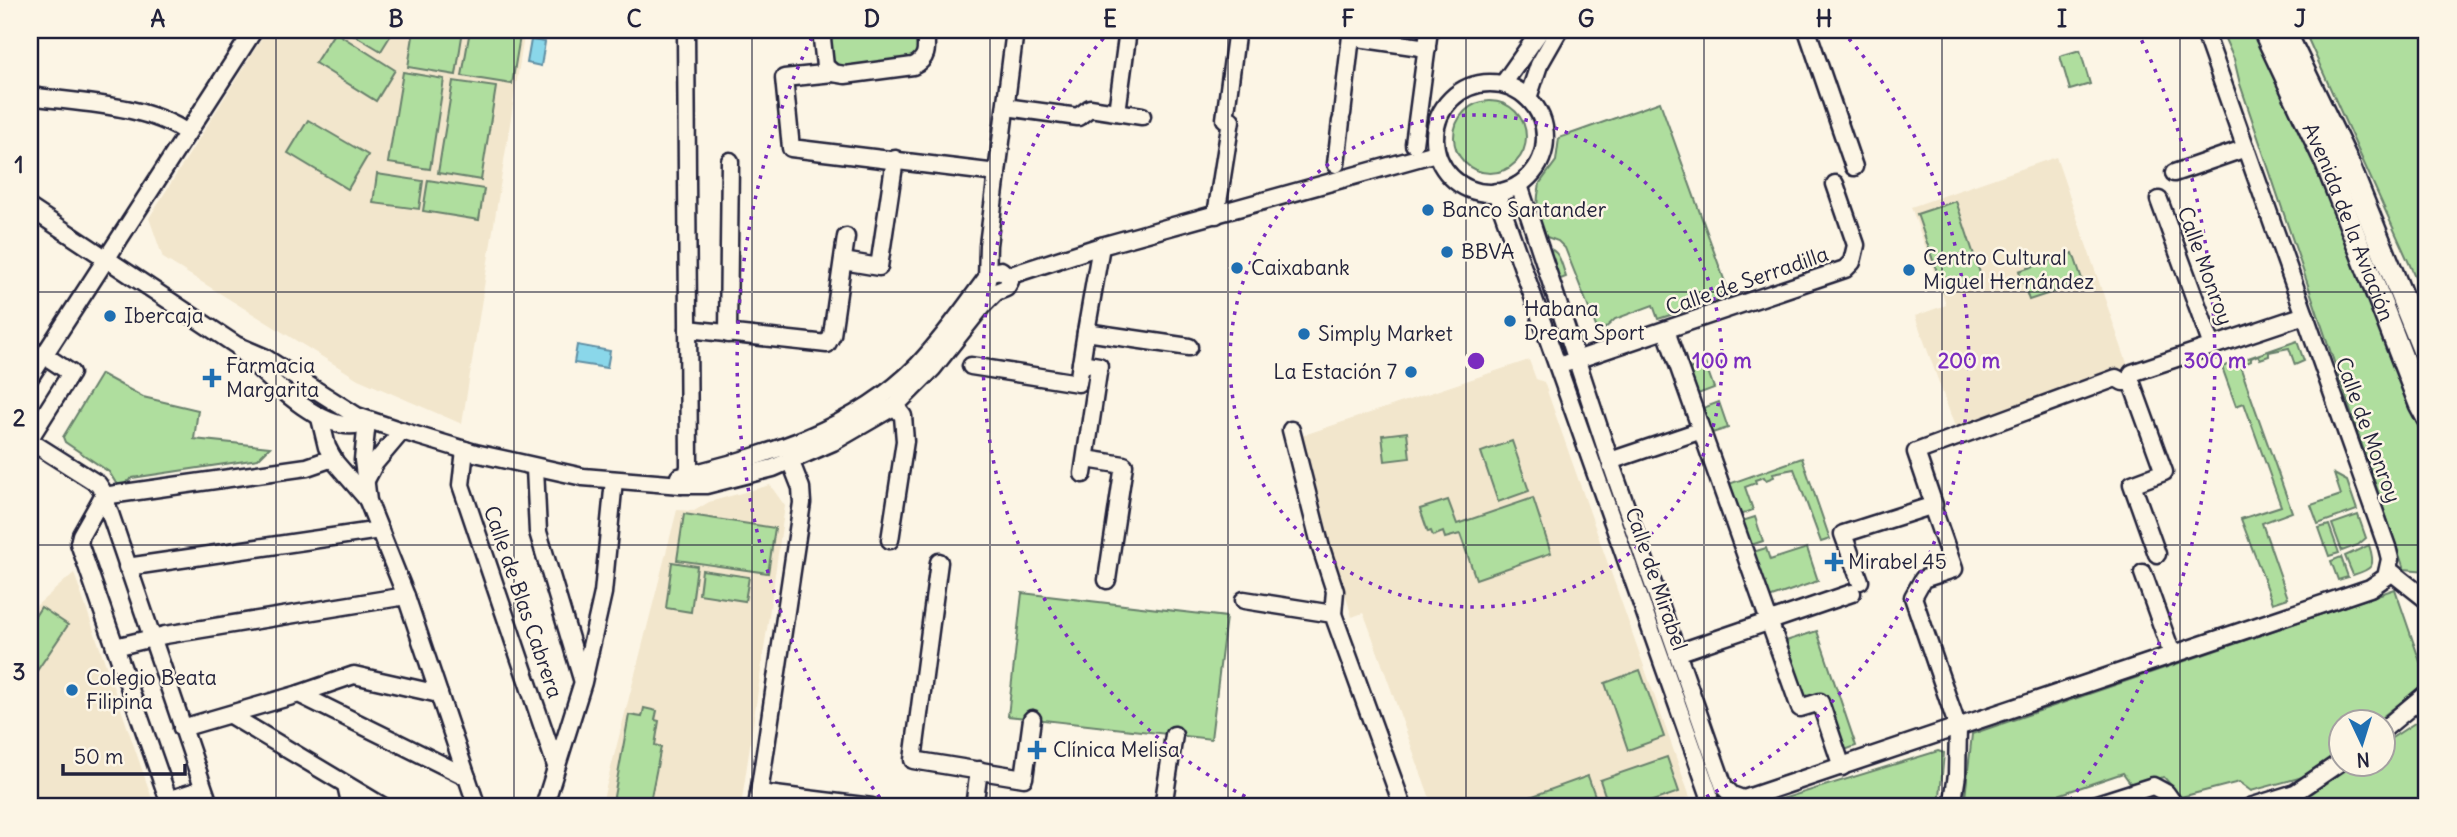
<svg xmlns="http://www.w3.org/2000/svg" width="2457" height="837" viewBox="0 0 2457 837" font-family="Delius,sans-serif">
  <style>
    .built { fill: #f2e6cc }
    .green { fill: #afde9e; stroke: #68806c; stroke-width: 2 }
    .water { fill: #8ad7ea; stroke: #608fa4; stroke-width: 2 }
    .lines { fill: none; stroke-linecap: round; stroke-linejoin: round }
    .minor-casing { stroke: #22223b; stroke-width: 21 }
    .major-casing { stroke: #22223b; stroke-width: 26 }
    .minor { stroke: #fcf5e5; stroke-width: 16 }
    .major { stroke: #fcf5e5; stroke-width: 21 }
    .grid { fill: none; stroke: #22223b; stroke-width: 2; stroke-opacity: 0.55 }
    .ring { fill: none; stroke: #7b2cbf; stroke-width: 3.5; stroke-dasharray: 3.5 7 }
    .poi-dot { fill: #1f6fb2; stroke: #fcf5e5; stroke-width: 2.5 }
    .labels { text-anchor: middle; stroke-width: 5; stroke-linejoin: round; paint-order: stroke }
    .poi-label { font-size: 21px; fill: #22223b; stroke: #fcf5e5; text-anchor: start }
    .street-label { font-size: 21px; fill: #22223b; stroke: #fcf5e5 }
    .centre { fill: #7b2cbf; stroke: #fcf5e5; stroke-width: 3.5 }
    .ring-label { font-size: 21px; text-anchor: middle; font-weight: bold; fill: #7b2cbf; stroke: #fcf5e5; stroke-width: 5; stroke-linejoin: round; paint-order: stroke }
    .neatline { fill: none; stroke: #22223b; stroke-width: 2.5 }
    .grid-label { font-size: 23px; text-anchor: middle; font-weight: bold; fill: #22223b }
  </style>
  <rect width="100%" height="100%" fill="#fcf5e5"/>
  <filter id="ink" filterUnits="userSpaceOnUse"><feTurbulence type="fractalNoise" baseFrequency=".0143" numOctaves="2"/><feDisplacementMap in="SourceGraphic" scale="14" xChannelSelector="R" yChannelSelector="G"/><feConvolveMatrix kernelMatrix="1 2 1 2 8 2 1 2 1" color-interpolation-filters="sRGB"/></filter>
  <g filter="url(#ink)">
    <!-- built -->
    <g class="built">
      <polygon points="267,30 525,30 462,424 358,379 163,258 149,218"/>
      <polygon points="2056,157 2128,366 1955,427 1915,316 1946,305 1911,207"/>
      <polygon points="1529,360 1536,379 1544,382 1690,797 1662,807 1433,807 1367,622 1363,613 1352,617 1298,437"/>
      <polygon points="770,485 785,506 741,807 601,807 677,510 694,511 709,502"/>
      <polygon points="74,573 155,807 30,807 30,615 36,606"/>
    </g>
    <!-- green -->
    <g class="green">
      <polygon points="346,30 394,30 381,51"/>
      <polygon points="414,30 463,30 456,75 408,67"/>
      <polygon points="470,30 521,30 512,84 462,76"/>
      <polygon points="826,30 919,30 922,52 914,61 844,70 830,63"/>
      <polygon points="2221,30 2255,30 2283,83 2350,247 2400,382 2427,448 2427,571 2404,569 2240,84 2234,59"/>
      <polygon points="2304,30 2427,30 2427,303"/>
      <polygon points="335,32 395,70 376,101 315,63"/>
      <polygon points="2080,50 2090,84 2070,90 2060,56"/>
      <polygon points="403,72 444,79 430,169 388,163"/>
      <polygon points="453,81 496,87 481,180 438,173"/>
      <circle cx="1490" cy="137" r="36"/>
      <polygon points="1660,102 1730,296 1658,319 1653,305 1615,319 1599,334 1565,248 1558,241 1544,236 1537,208 1538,195 1540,183 1556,161 1559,138"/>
      <polygon points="308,120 368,155 348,189 288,153"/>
      <polygon points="377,174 423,181 419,209 373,203"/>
      <polygon points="428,180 484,189 479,220 423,211"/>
      <polygon points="1956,201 1982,279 1944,292 1917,214"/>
      <path d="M1547,248C1560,250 1562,266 1566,277L1558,280Z"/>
      <polygon points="2073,253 2083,282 2029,300 2019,271"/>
      <polygon points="2297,341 2304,361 2295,365 2289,348 2269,352 2269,356 2260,359 2258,355 2251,358 2251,361 2240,366 2292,512 2262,523 2288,598 2273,603 2241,519 2281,506 2244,403 2236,406 2222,367"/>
      <polygon points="1705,363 1714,388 1698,394 1689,369"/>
      <polygon points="101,374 143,397 198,410 194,439 270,447 258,459 132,478 119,488 109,472 65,442 63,437"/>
      <polygon points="1719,402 1728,428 1712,433 1703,408"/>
      <polygon points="1407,432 1410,458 1385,461 1382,435"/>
      <polygon points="1512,441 1529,491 1498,502 1481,452"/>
      <polygon points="1802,458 1830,539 1821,542 1794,469 1773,473 1774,477 1766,480 1764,477 1755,480 1756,483 1745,487 1753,510 1737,516 1726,485"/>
      <polygon points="2334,474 2347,481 2357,510 2318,524 2311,505 2341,495"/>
      <polygon points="1533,498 1551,553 1476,579 1460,534 1445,538 1443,532 1433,536 1431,531 1428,532 1420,509 1448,500 1457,524"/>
      <polygon points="684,514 775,528 768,573 677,560"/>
      <polygon points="2358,515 2366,538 2358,545 2342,551 2332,524"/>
      <polygon points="1755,517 1763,541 1751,545 1739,522"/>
      <polygon points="2329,525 2339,553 2329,556 2319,528"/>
      <path d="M2369,545C2376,566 2373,569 2353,575L2345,556Z"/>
      <polygon points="1766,548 1770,560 1807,548 1818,581 1766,599 1750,553"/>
      <polygon points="2341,557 2348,577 2338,580 2331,561"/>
      <polygon points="672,562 697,566 691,612 666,608"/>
      <polygon points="702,570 749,577 745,601 699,594"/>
      <polygon points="2395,589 2427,682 2377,721 2342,722 2341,750 2310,775 2251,791 2239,782 2181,797 2164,777 2131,784 2123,773 2023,807 1964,807 1972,734"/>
      <polygon points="1022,593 1226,617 1211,739 1008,716"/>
      <polygon points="41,607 68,625 30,681 30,624"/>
      <polygon points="1817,631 1856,746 1839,752 1821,698 1801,705 1780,643"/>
      <polygon points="1640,670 1664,737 1628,750 1605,683"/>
      <polygon points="644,708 657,711 655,720 659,721 655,745 661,747 649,807 613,802 629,715 642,717"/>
      <polygon points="2427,715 2427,807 2285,807 2353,764 2384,764 2384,743"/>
      <polygon points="1938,751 1944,753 1939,807 1756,807"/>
      <polygon points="1667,757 1679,792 1635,807 1609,807 1600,780"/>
      <polygon points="1588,776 1599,807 1502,807"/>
    </g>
    <!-- water -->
    <g class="water">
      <polygon points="531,40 545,42 541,66 527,63"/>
      <polygon points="577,345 610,351 607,368 574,363"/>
    </g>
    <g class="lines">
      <!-- minor casing -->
      <g class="minor-casing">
        <g id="minor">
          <path d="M821,30L825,66L833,73L845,75L913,66C930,58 926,46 925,30"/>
          <polyline points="1807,30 1854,167"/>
          <polyline points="1351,37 1427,48"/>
          <polyline points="833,73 784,78 791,148 997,173"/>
          <circle cx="1490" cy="138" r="55"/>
          <polyline points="1503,84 1541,30"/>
          <path d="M30,96C79,103 146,104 187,133"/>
          <polyline points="1528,98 1539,65 1559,30"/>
          <polyline points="1006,107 1078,117 1090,108 1142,116"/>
          <polyline points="1117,112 1128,30"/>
          <polyline points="1342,114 1351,36"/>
          <polyline points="1414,144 1429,30"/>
          <polyline points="1336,164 1341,121"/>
          <polyline points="2174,173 2246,148"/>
          <polyline points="1519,185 1610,461 1724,787 1732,795 1743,799"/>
          <polyline points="1496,192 1709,794 1708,807"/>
          <polyline points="2159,200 2212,346"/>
          <polyline points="30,208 236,345 264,357 357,416 402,431 475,453 583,477 681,485 706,485 773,468 833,442 895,406 933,368 983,305 996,292 1006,288 1010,281 1008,276"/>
          <polyline points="1216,215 1231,120 1225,119 1236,36"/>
          <polyline points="843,261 879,267 895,159"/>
          <polyline points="1008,276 1101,246 1436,153"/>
          <polyline points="987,281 988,245 1015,30"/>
          <polyline points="688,329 827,344 832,335 846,237"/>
          <polyline points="1666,331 1800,708 1820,702 1842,767"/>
          <polyline points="1086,332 1101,246"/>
          <polyline points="728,334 730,161"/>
          <path d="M240,350C265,375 329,443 367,421"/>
          <polyline points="1081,363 1099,366 1083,474"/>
          <polyline points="1567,363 1845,269 1852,262 1856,245 1835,184"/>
          <polyline points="971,366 1078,383 1086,332 1189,347"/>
          <polyline points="2132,373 2305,315"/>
          <polyline points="30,377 254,30"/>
          <polyline points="320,418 327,447 335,462 367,499"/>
          <polyline points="367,421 363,460 368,501 406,596 477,807"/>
          <polyline points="1291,430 1321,548 1335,591 1333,614"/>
          <polyline points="30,438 71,373 44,355"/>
          <polyline points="30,441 98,484 102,490 210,807"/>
          <polyline points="465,450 461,485 556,766"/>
          <polyline points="1086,459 1124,465 1107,580"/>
          <polyline points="1610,461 1693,433"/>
          <polyline points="535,468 538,532 582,679"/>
          <path d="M679,477C764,457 856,429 918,365C945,337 968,303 991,272L1001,270L1008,276"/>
          <polyline points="366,480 375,463 402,431"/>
          <polyline points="681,485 687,478 689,466 686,30"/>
          <polyline points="103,496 81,535 79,543 171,807"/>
          <polyline points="103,496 307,467 333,458"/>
          <polyline points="1932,506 1954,569 1923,579 1913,597 1958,728 1957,775 1952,807"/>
          <polyline points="890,540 905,441 903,416 895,406"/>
          <polyline points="939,562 913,760 1024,778 1032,719"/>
          <polyline points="127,567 380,530"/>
          <polyline points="2389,570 2427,600"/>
          <polyline points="2143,573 2172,654"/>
          <polyline points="1860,581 1843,534 1934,505 1916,452 2116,378 2123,382 2131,381 2164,472 2132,484 2157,554"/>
          <polyline points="1244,600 1333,614 1403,807"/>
          <polyline points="115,647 165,635 406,596"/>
          <polyline points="1677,653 1852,593"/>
          <polyline points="299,694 354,675 439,694"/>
          <polyline points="230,715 384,807"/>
          <polyline points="182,728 299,694 467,777"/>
          <polyline points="2384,729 2427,693"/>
          <polyline points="346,785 351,807"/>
          <polyline points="759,793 872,807"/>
          <polyline points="168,800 203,789"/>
          <polyline points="544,807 583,682 603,593 614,480"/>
          <polyline points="757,807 802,503 801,488 790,460 791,451"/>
          <polyline points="974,807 979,770"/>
          <polyline points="1163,807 1174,735"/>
          <polyline points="1720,807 2370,588 2386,577 2390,559 2387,547 2204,30"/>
          <polyline points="2087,807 2153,786 2166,793 2176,807"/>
          <polyline points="2250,807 2295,793 2342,761"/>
        </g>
      </g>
      <!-- major casing -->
      <g class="major-casing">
        <g id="major">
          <path id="s1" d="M2264,30L2326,162L2420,404L2427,417"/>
          <polyline points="2284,30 2347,161 2427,359"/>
        </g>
      </g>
      <!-- minor -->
      <use href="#minor" class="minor"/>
      <!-- major -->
      <use href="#major" class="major"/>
    </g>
  </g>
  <!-- grid -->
  <path class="grid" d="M276,30V807M514,30V807M752,30V807M990,30V807M1228,30V807M1466,30V807M1704,30V807M1942,30V807M2180,30V807M30,292H2427M30,545H2427"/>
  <!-- distance rings -->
  <g class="ring">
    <circle cx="1476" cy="361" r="246"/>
    <path d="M1264 806A493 493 0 0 1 1110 31M1842 31A493 493 0 0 1 1688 806"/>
    <path d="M886 806A739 739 0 0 1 815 31M2137 31A739 739 0 0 1 2066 806"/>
  </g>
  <!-- markers -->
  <g class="poi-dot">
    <circle cx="1428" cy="210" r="7"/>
    <circle cx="1447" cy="252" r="7"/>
    <circle cx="1237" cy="268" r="7"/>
    <circle cx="1909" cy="270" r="7"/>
    <circle cx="110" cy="316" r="7"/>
    <circle cx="1510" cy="321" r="7"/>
    <circle cx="1304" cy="334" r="7"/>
    <circle cx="1411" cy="372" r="7"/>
    <path d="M208.5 367.5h7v7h7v7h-7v7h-7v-7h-7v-7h7z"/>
    <path d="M1830.5 551.5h7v7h7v7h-7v7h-7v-7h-7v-7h7z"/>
    <circle cx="72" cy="690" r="7"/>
    <path d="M1033.5 739.5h7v7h7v7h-7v7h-7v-7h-7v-7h7z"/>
  </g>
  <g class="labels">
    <!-- poi labels -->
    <g class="poi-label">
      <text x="1442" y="217">Banco Santander</text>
      <text x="1461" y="259">BBVA</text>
      <text x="1923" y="265">Centro Cultural<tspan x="1923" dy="24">Miguel Hernández</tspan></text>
      <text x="1251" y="275">Caixabank</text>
      <text x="1524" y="316">Habana<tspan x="1524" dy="24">Dream Sport</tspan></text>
      <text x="124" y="323">Ibercaja</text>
      <text x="1318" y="341">Simply Market</text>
      <text x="226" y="373">Farmacia<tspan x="226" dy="24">Margarita</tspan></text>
      <text x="1397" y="379" text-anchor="end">La Estación 7</text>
      <text x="1848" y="569">Mirabel 45</text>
      <text x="86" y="685">Colegio Beata<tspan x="86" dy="24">Filipina</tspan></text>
      <text x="1053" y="757">Clínica Melisa</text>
    </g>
    <!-- street labels -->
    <g class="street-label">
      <text dy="7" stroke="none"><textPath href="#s1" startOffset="210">Avenida de la Aviación</textPath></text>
      <text transform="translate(2205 266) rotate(70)" y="7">Calle Monroy</text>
      <text transform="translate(1747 281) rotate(-19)" y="7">Calle de Serradilla</text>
      <text transform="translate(2368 430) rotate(70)" y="7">Calle de Monroy</text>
      <text transform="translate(1656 579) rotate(71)" y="7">Calle de Mirabel</text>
      <text transform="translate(523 602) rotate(71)" y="7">Calle de Blas Cabrera</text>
    </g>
  </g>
  <circle cx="1476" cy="361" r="10" class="centre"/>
  <g class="ring-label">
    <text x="1722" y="368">100 m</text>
    <text x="1969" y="368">200 m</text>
    <text x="2215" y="368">300 m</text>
  </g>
  <!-- margin -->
  <rect width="2457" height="837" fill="none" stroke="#fcf5e5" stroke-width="77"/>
  <!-- north arrow -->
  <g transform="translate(2362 743) rotate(176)"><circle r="33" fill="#fcf5e5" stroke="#a5a1a1" stroke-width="2"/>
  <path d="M0-5L12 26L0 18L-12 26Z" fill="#1f6fb2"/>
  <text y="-10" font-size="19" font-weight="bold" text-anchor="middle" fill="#22223b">N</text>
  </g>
  <!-- scale -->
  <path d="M63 764v10h122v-10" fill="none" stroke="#22223b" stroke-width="3.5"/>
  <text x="74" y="764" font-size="21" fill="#22223b" stroke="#fcf5e5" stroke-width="5" paint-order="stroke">50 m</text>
  <rect x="38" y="38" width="2380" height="760" class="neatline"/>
  <g class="grid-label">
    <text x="158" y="27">A</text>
    <text x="396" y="27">B</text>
    <text x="634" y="27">C</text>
    <text x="872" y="27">D</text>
    <text x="1110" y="27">E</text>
    <text x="1348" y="27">F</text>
    <text x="1586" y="27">G</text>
    <text x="1824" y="27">H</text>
    <text x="2062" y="27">I</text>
    <text x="2300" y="27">J</text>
    <text x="19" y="173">1</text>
    <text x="19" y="426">2</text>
    <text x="19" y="680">3</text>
  </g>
</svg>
